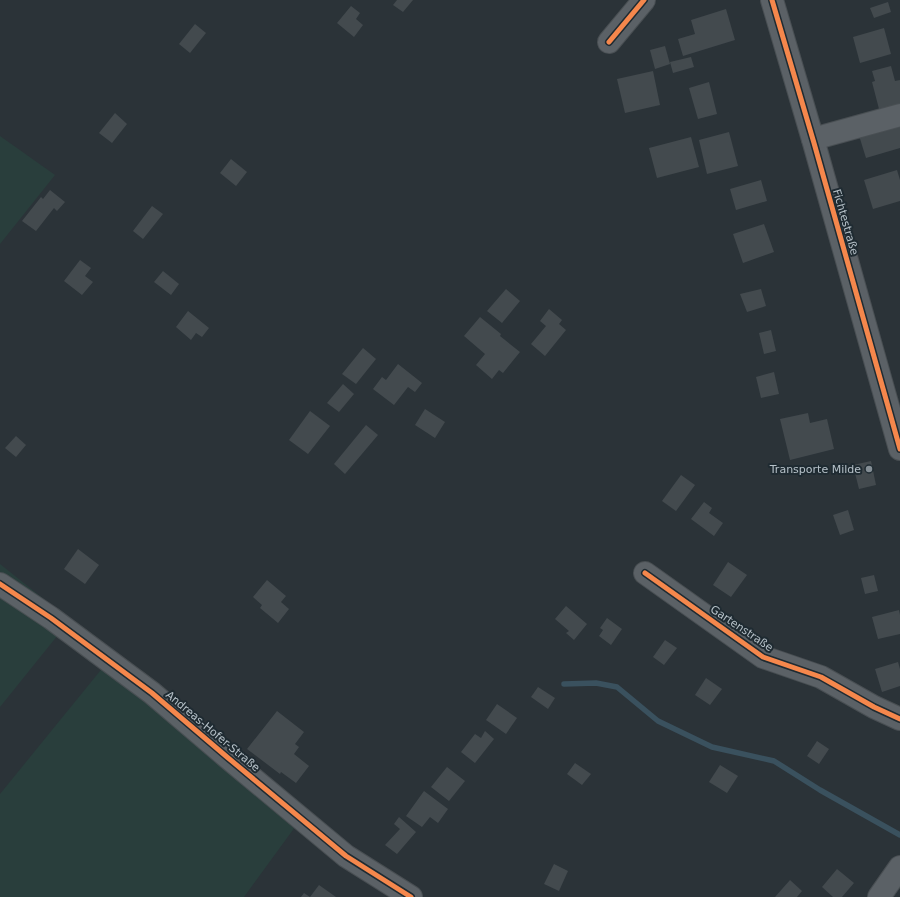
<svg xmlns="http://www.w3.org/2000/svg" width="900" height="897" viewBox="0 0 900 897" font-family="'DejaVu Sans',sans-serif">
  <style>
    .green { fill: #293e3c }
    .lines { fill: none; stroke-linecap: round; stroke-linejoin: round }
    .stream { stroke: #3a515e; stroke-width: 5.5 }
    .building { fill: #434a4e }
    .minor-casing { stroke: #494f53; stroke-width: 24 }
    .minor { stroke: #5b6166; stroke-width: 22 }
    .cycleway-casing { stroke: #1f2b32; stroke-width: 8 }
    .cycleway { stroke: #f5874c; stroke-width: 5 }
    .poi-dot { fill: #858f96; stroke: #1f2b32; stroke-width: 1.5 }
    .labels { text-anchor: middle; stroke-width: 4; stroke-linejoin: round; paint-order: stroke }
    .street-label { font-size: 11px; fill: #b6c1c8; stroke: #1f2b32 }
    .poi-label { font-size: 11px; fill: #b6c1c8; stroke: #1f2b32; text-anchor: end }
  </style>
  <rect width="100%" height="100%" fill="#2b3338"/>
  <!-- green -->
  <g class="green">
    <polygon points="0,136 55,175 0,244"/>
    <polygon points="0,564 70,620 0,707"/>
    <polygon points="113,655 306,812 244,897 0,897 0,794"/>
  </g>
  <g class="lines">
    <!-- stream -->
    <polyline class="stream" points="564,684 596,683 617,687 658,721 712,747 774,761 820,790 900,835"/>
  </g>
  <!-- building -->
  <g class="building">
    <polygon points="397,0 413,0 403,12 393,5"/>
    <polygon points="888,2 891,12 874,18 870,8"/>
    <polygon points="351,6 360,13 356,19 363,25 354,37 337,23"/>
    <polygon points="726,9 735,40 683,56 678,39 695,34 691,20"/>
    <polygon points="195,24 206,33 190,53 179,44"/>
    <polygon points="884,28 891,54 860,63 853,37"/>
    <polygon points="665,46 670,64 655,69 650,50"/>
    <polygon points="691,57 694,67 673,73 670,62"/>
    <polygon points="891,66 895,81 900,80 900,104 879,109 872,82 875,81 872,71"/>
    <polygon points="653,71 660,105 625,113 617,79"/>
    <polygon points="709,82 717,114 698,119 689,88"/>
    <polygon points="115,113 127,124 112,143 99,133"/>
    <polygon points="900,116 900,148 866,158 857,129"/>
    <polygon points="729,132 738,166 707,174 699,140"/>
    <polygon points="691,137 699,167 657,178 649,148"/>
    <polygon points="231,159 247,172 236,186 220,173"/>
    <polygon points="897,170 900,180 900,201 873,209 864,180"/>
    <polygon points="761,180 767,201 736,210 730,189"/>
    <polygon points="50,190 65,202 57,211 54,208 36,231 22,221 41,197 43,199"/>
    <polygon points="152,206 163,214 143,239 133,231"/>
    <polygon points="764,224 774,252 743,263 733,234"/>
    <polygon points="80,260 91,268 85,276 93,282 82,295 64,281"/>
    <polygon points="163,271 179,284 171,295 154,282"/>
    <polygon points="506,289 520,301 502,323 487,311"/>
    <polygon points="761,289 766,306 747,312 740,294"/>
    <polygon points="549,309 562,320 559,324 566,330 545,356 531,344 546,326 540,321"/>
    <polygon points="188,311 209,328 202,337 196,333 191,340 176,327"/>
    <polygon points="480,317 501,334 500,336 520,352 503,373 499,370 492,379 476,365 485,354 464,336"/>
    <polygon points="771,330 776,351 764,354 759,333"/>
    <polygon points="363,348 376,359 356,384 342,374"/>
    <polygon points="398,364 422,383 415,392 408,387 394,405 373,389 382,377 386,380"/>
    <polygon points="774,372 779,394 761,398 756,377"/>
    <polygon points="343,384 354,394 339,412 327,403"/>
    <polygon points="425,409 445,422 435,438 415,425"/>
    <polygon points="310,411 330,426 308,454 289,440"/>
    <polygon points="808,413 810,423 827,419 834,449 790,460 780,419"/>
    <polygon points="366,425 378,435 345,474 334,464"/>
    <polygon points="16,436 26,445 16,457 5,448"/>
    <polygon points="871,461 876,485 859,489 853,465"/>
    <polygon points="681,475 695,485 676,511 662,501"/>
    <polygon points="704,502 712,508 709,513 723,523 714,536 691,519"/>
    <polygon points="848,510 854,530 840,535 833,515"/>
    <polygon points="78,549 99,565 85,584 64,569"/>
    <polygon points="728,562 747,575 731,597 713,585"/>
    <polygon points="874,575 878,591 865,594 861,578"/>
    <polygon points="267,580 286,596 281,602 289,609 278,623 260,608 262,605 253,597"/>
    <polygon points="566,606 587,624 574,640 566,633 569,631 555,619"/>
    <polygon points="899,610 900,615 900,634 878,639 872,617"/>
    <polygon points="607,618 622,629 611,645 599,636 603,630 600,628"/>
    <polygon points="665,640 677,648 664,665 653,657"/>
    <polygon points="898,662 900,669 900,686 882,692 875,669"/>
    <polygon points="706,678 722,689 710,705 695,695"/>
    <polygon points="538,687 555,698 548,709 531,697"/>
    <polygon points="497,704 517,718 506,734 486,720"/>
    <polygon points="277,711 304,732 295,744 299,747 294,754 309,766 296,783 281,772 280,774 247,749"/>
    <polygon points="485,731 494,739 475,763 461,752 475,734 481,738"/>
    <polygon points="817,741 829,749 819,764 807,756"/>
    <polygon points="575,763 591,774 582,785 567,774"/>
    <polygon points="720,765 738,776 727,793 709,782"/>
    <polygon points="447,767 465,781 449,801 431,787"/>
    <polygon points="424,791 448,809 438,823 430,817 422,827 406,816"/>
    <polygon points="399,817 416,832 397,854 385,845 400,829 394,824"/>
    <polygon points="554,864 568,871 559,891 544,884"/>
    <polygon points="837,869 854,883 842,897 833,897 822,887"/>
    <polygon points="790,880 802,891 797,897 775,897"/>
    <polygon points="319,885 336,897 310,897"/>
    <polygon points="304,893 310,897 301,897"/>
  </g>
  <g class="lines">
    <!-- minor casing -->
    <g class="minor-casing">
      <g id="minor">
        <polyline points="772,0 814,143 900,449"/>
        <polyline points="609,42 644,0"/>
        <polyline points="813,139 900,115"/>
        <polyline points="645,573 763,657 821,677 874,707 900,719"/>
        <polyline points="0,584 51,618 152,693 227,757 346,856 411,897"/>
        <polyline points="879,897 900,867"/>
      </g>
    </g>
    <!-- minor -->
    <use href="#minor" class="minor"/>
    <!-- cycleway casing -->
    <g class="cycleway-casing">
      <g id="cycleway">
        <polyline points="772,0 814,143 900,449"/>
        <polyline points="609,42 644,0"/>
        <polyline points="645,573 763,657 821,677 874,707 900,719"/>
        <polyline points="0,584 51,618 152,693 227,757 346,856 411,897"/>
      </g>
    </g>
    <!-- cycleway -->
    <use href="#cycleway" class="cycleway"/>
  </g>
  <!-- markers -->
  <circle class="poi-dot" cx="869" cy="469" r="4"/>
  <g class="labels">
    <!-- street labels -->
    <g class="street-label">
      <text transform="translate(846 222) rotate(74)" y="4">Fichtestraße</text>
      <text transform="translate(742 628) rotate(34)" y="4">Gartenstraße</text>
      <text transform="translate(213 731) rotate(40)" y="4">Andreas-Hofer-Straße</text>
    </g>
    <!-- poi labels -->
    <g class="poi-label">
      <text x="861" y="473">Transporte Milde</text>
    </g>
  </g>
</svg>
